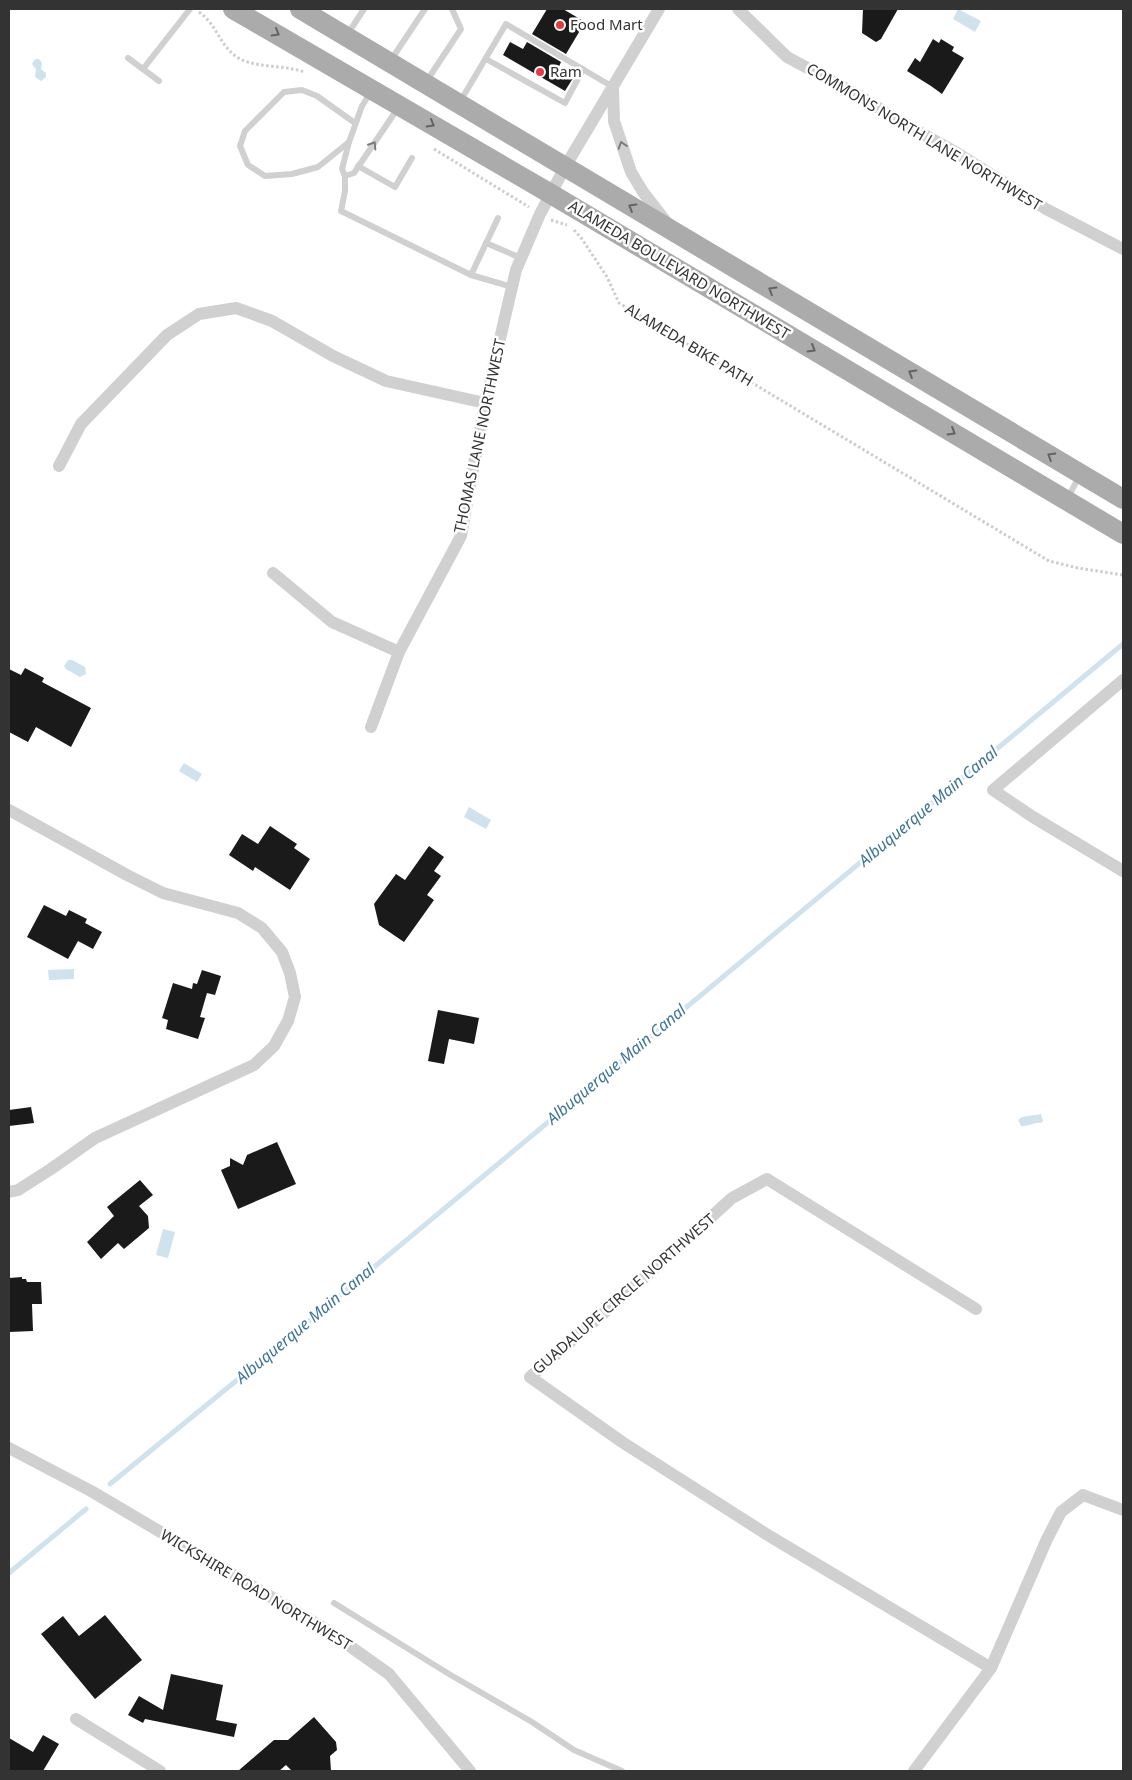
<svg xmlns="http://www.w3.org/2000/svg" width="1132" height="1780" viewBox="0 0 1132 1780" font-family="'Noto Sans',sans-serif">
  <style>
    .water { fill: #cfe2ee }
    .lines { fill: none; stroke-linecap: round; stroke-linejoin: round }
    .stream { stroke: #cfe2ee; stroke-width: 5 }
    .building { fill: #1a1a1a }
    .path { stroke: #cdcdcd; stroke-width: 3; stroke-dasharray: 2.5 2.5; stroke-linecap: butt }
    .service { stroke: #d0d0d0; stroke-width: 6 }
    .minor { stroke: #d0d0d0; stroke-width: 12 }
    .primary { stroke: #ababab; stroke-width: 20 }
    .oneway { stroke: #636363 }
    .oneway2 { stroke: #7a7a7a }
    .poi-dot { fill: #e63946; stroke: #fff; stroke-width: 2 }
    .labels { text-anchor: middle; stroke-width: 5; stroke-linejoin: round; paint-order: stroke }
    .poi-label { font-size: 15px; fill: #333; stroke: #fff; text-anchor: start }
    .street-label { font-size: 15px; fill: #333; stroke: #fff }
    .water-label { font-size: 16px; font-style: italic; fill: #3f7597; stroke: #fff }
  </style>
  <rect width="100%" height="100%" fill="#fff"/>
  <!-- water -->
  <g class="water">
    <polygon points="958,9 981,21 975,32 953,19"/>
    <polygon points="35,59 39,59 42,63 41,69 46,73 46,77 41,81 35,77 36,69 32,64"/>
    <polygon points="68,660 72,660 85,667 86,674 80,677 66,669 64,666"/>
    <polygon points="184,763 202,774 197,782 179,771"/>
    <polygon points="469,807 491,820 486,829 464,817"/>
    <polygon points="74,969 74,979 49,980 48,970"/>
    <path d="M1041,1114L1043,1121L1041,1123C1034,1122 1028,1127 1021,1126L1018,1120L1022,1117Z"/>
    <polygon points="163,1229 175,1232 168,1258 156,1255"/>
  </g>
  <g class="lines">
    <!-- stream -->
    <g class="stream">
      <polyline points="110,1484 320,1312 1123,644"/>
      <polyline points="9,1573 86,1509"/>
    </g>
  </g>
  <!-- building -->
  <g class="building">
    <polygon points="547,9 563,9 585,22 566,54 532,34"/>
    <polygon points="863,9 898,9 881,39 876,42 862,33"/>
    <polygon points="933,39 939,43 941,39 954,47 952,51 964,58 942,94 931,86 907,71 915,58 920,62"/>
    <polygon points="510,42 523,49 527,42 561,62 558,69 573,78 565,91 503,55"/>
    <polygon points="25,668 44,678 42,682 91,708 71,747 36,727 28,742 9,732 9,669 21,675"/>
    <polygon points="270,826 297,844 294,848 310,859 290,890 255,867 253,871 229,855 242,834 258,844"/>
    <polygon points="429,846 444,857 434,871 441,876 427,895 434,900 404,942 379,925 374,904 396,874 405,880"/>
    <polygon points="44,905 66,916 69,910 87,919 85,923 102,932 93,949 78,941 68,959 27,937"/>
    <polygon points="202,970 221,976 215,995 207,993 200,1017 205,1018 198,1039 166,1029 168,1020 162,1018 173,983 192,989 193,983 197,984"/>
    <polygon points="438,1010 479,1018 474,1044 449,1039 444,1064 428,1061"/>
    <polygon points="31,1107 34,1123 9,1126 9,1110"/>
    <polygon points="277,1142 296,1184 238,1209 221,1170 230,1166 230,1158 243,1165 247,1155"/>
    <polygon points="140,1180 153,1195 139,1206 148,1216 149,1228 124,1249 118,1243 101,1259 87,1242 114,1216 107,1207"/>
    <polygon points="22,1277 22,1279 26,1279 27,1282 41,1282 42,1304 32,1304 33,1331 9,1332 9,1278"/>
    <polygon points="105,1615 142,1660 95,1699 41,1634 63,1616 79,1636"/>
    <polygon points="171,1674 223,1685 216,1720 237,1724 234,1737 145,1719 143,1723 128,1715 139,1696 163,1710"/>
    <polygon points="314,1717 336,1742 337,1750 330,1756 331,1771 292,1771 286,1765 279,1771 238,1771 274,1740 288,1740"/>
    <polygon points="43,1735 59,1744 43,1771 9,1771 9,1738 33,1752"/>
  </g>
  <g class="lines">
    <!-- path -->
    <g class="path">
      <path d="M199,12C215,23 219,42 233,54C249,69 283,64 304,72"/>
      <polyline points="434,149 529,207"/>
      <polyline points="551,220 567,225"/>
      <polyline points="574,230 582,239 607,277 619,303 1049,561 1078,568 1123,575"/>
    </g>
    <!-- service -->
    <g class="service">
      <polyline points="347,35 364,9"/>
      <polyline points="128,58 159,81"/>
      <polyline points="486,59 565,103 583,69"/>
      <polyline points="391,60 425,9"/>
      <polyline points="143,69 190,9"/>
      <polyline points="426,82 461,29 452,9"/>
      <polyline points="370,93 362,106 349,142 342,169 345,176 354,173 398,108"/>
      <polyline points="461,100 506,24 613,87"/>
      <polyline points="349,142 318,167 292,174 265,176 248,165 240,146 245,131 284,92 302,90 317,96 355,123"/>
      <polyline points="358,166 395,187 412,158"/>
      <polyline points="345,176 345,191 341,211 471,275 498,218"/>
      <polyline points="486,243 521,258"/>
      <polyline points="471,275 512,287"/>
      <polyline points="1067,499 1079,477"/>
      <polyline points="334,1603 449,1674 532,1722 574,1750 622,1771"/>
    </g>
    <!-- minor -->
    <g class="minor">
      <polyline points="738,9 787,57 860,96 896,119 957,153 1046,209 1123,249"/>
      <polyline points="613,88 614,121 631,172 643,192 667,223"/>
      <polyline points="59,466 81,424 167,335 199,314 236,308 272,321 333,356 386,381 485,403"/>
      <polyline points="273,573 332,622 399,652"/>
      <polyline points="1123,680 993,790 1033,817 1123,871"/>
      <polyline points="371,727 399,652 461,536 485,403 516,270 540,214 565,167 659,9"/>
      <polyline points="9,810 127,875 163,893 238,913 262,928 282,952 290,973 295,997 288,1021 274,1046 254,1065 95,1138 51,1169 18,1190 9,1192"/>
      <polyline points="976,1309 767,1179 732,1198 645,1277 530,1377 622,1442 771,1537 991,1668"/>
      <polyline points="9,1448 91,1491 327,1630 389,1674 470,1771"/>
      <polyline points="76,1719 160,1771"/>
      <polyline points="914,1771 991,1668 1047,1539 1061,1512 1083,1495 1123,1510"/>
    </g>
    <!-- primary -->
    <g class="primary">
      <polyline points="233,9 551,194 1123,534"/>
      <polyline points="300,9 1123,499"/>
    </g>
  </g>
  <!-- one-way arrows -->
  <defs><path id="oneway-chevron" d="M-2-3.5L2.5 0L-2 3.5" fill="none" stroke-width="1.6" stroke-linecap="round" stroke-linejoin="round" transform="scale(1.25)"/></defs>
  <g class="oneway">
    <use href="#oneway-chevron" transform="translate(276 33) rotate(30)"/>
    <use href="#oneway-chevron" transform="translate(431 124) rotate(30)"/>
    <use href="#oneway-chevron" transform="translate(632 207) rotate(-149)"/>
    <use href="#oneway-chevron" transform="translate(772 290) rotate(-149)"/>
    <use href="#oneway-chevron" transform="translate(812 349) rotate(31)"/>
    <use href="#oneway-chevron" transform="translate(912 373) rotate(-149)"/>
    <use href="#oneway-chevron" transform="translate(952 432) rotate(31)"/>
    <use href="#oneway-chevron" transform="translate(1051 456) rotate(-149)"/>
  </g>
  <g class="oneway2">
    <use href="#oneway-chevron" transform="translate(373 145) rotate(-57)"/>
    <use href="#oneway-chevron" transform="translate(622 145) rotate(-108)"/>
  </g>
  <!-- markers -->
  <g class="poi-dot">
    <circle cx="560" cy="25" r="5"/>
    <circle cx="540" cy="72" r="5"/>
  </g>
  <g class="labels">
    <!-- poi labels -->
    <g class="poi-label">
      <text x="570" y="30">Food Mart</text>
      <text x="550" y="77">Ram</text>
    </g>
    <!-- street labels -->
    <g class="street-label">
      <text transform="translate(924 137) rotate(31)" y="5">COMMONS NORTH LANE NORTHWEST</text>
      <text transform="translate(679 270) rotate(31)" y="5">ALAMEDA BOULEVARD NORTHWEST</text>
      <text transform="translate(689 345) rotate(31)" y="5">ALAMEDA BIKE PATH</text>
      <text transform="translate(480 436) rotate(-78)" y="5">THOMAS LANE NORTHWEST</text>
      <text transform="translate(624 1294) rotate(-41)" y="5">GUADALUPE CIRCLE NORTHWEST</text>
      <text transform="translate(256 1590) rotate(31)" y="5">WICKSHIRE ROAD NORTHWEST</text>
    </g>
    <!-- water labels -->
    <g class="water-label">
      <text transform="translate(928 806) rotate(-40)" y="6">Albuquerque Main Canal</text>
      <text transform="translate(616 1064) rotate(-40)" y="6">Albuquerque Main Canal</text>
      <text transform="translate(305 1323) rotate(-40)" y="6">Albuquerque Main Canal</text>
    </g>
  </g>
  <!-- border -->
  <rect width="1132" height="1780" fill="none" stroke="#333333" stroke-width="20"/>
</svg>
